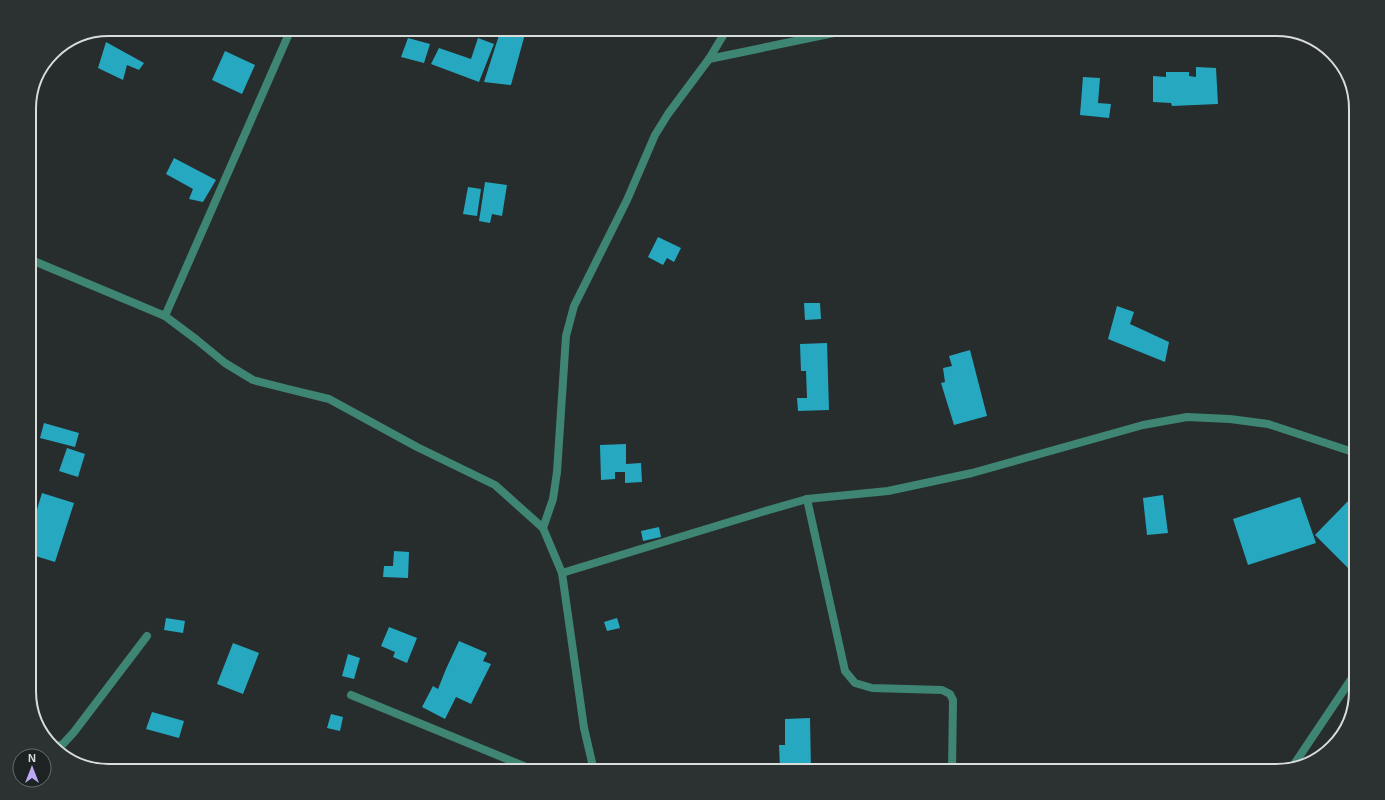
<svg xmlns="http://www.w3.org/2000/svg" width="1385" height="800" viewBox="0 0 1385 800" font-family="Helvetica,sans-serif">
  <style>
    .building { fill: #26a8c1 }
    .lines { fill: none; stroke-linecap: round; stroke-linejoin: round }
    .service { stroke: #3f8573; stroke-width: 8 }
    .minor { stroke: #3f8573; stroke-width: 8 }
    .rim { fill: none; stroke: #d8dcdb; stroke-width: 2 }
  </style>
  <rect width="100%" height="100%" fill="#272d2c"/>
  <!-- building -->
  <g class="building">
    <polygon points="501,29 521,29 520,32 525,34 511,85 484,82"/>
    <polygon points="408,38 430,44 424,63 401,57"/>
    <polygon points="478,38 494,44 479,82 431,64 439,48 471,59"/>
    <polygon points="106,42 144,63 139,70 127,65 123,80 98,68"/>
    <polygon points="225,51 255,65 242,94 212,80"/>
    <polygon points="1196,67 1216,68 1218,104 1172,106 1171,103 1153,102 1153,76 1166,77 1166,72 1189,72 1189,76 1196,77"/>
    <polygon points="1083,77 1100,78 1098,103 1111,104 1109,118 1080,115"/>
    <polygon points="174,158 216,180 203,202 189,199 193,189 166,174"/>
    <polygon points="485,182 507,185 502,216 492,214 490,223 479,221"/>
    <polygon points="468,187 481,189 477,216 463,214"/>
    <polygon points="658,237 681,248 674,262 667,258 663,265 648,257"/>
    <polygon points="804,303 820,303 821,319 805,320"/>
    <polygon points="1117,306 1134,312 1130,324 1169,342 1165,362 1108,339"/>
    <polygon points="827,343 829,410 798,411 797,398 807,398 806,371 801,371 800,344"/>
    <polygon points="970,350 987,416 954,425 941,383 945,382 943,368 952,366 949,356"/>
    <polygon points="44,423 79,433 75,447 40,438"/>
    <polygon points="626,444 626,464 641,463 642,482 625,483 625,472 615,472 615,479 601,480 600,445"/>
    <polygon points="67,448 85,454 78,477 59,471"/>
    <polygon points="42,493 74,503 55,562 29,554 29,515 35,516"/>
    <polygon points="1163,495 1168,533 1147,535 1143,498"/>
    <polygon points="1300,497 1316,543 1248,565 1233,519"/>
    <polygon points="1350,499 1356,505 1356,576 1315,535"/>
    <polygon points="659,527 661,537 643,541 641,531"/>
    <polygon points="394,551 409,552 408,578 383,577 384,566 393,566"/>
    <polygon points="166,618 185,621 183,633 164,630"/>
    <polygon points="617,618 620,628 607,631 604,622"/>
    <polygon points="389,627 417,638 407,663 393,657 395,652 381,646"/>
    <polygon points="459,641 487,653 483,661 491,664 471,704 456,697 445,719 422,707 433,686 438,689 446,669"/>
    <polygon points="233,643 259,653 243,694 217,684"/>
    <polygon points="348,654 360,658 354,679 342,676"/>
    <polygon points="152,712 184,721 179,738 146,729"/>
    <polygon points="331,714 343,717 340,731 327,728"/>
    <polygon points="810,718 811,771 788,771 788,768 780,768 779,745 785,745 785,719"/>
    <polygon points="875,763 905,766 904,771 874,771"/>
  </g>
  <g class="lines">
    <!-- service -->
    <polyline class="service" points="55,747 63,744 74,732 147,636"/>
    <!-- minor -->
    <g class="minor">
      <polyline points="709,59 853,29"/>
      <polyline points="29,259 165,316 197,340 225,363 253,380 288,389 329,399 417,447 495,485 543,528 562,573 584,728 594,771"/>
      <polyline points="165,316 291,29"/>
      <polyline points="807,499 845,671 855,683 872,688 942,690 950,694 953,700 952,771"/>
      <polyline points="543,528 553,499 557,472 566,336 574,306 627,200 655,135 668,114 709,59 727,29"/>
      <polyline points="562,573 762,512 807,499 888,491 972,473 1143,425 1187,417 1230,419 1268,424 1356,453"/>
      <polyline points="351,695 536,771"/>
      <polyline points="1293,766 1356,672"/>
    </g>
  </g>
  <!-- crop -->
  <path d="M0 0H1385V800H0ZM109 36H1276A73 73 0 0 1 1349 109V691A73 73 0 0 1 1276 764H109A73 73 0 0 1 36 691V109A73 73 0 0 1 109 36Z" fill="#2c3232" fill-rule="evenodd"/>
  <path class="rim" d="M109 36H1276A73 73 0 0 1 1349 109V691A73 73 0 0 1 1276 764H109A73 73 0 0 1 36 691V109A73 73 0 0 1 109 36Z"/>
  <!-- north arrow -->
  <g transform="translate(32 768)"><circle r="19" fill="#1d2323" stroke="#686d6d"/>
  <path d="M0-3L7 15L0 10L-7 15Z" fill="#bda9f5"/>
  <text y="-6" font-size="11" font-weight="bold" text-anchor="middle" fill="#d8dcdb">N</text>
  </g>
</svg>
